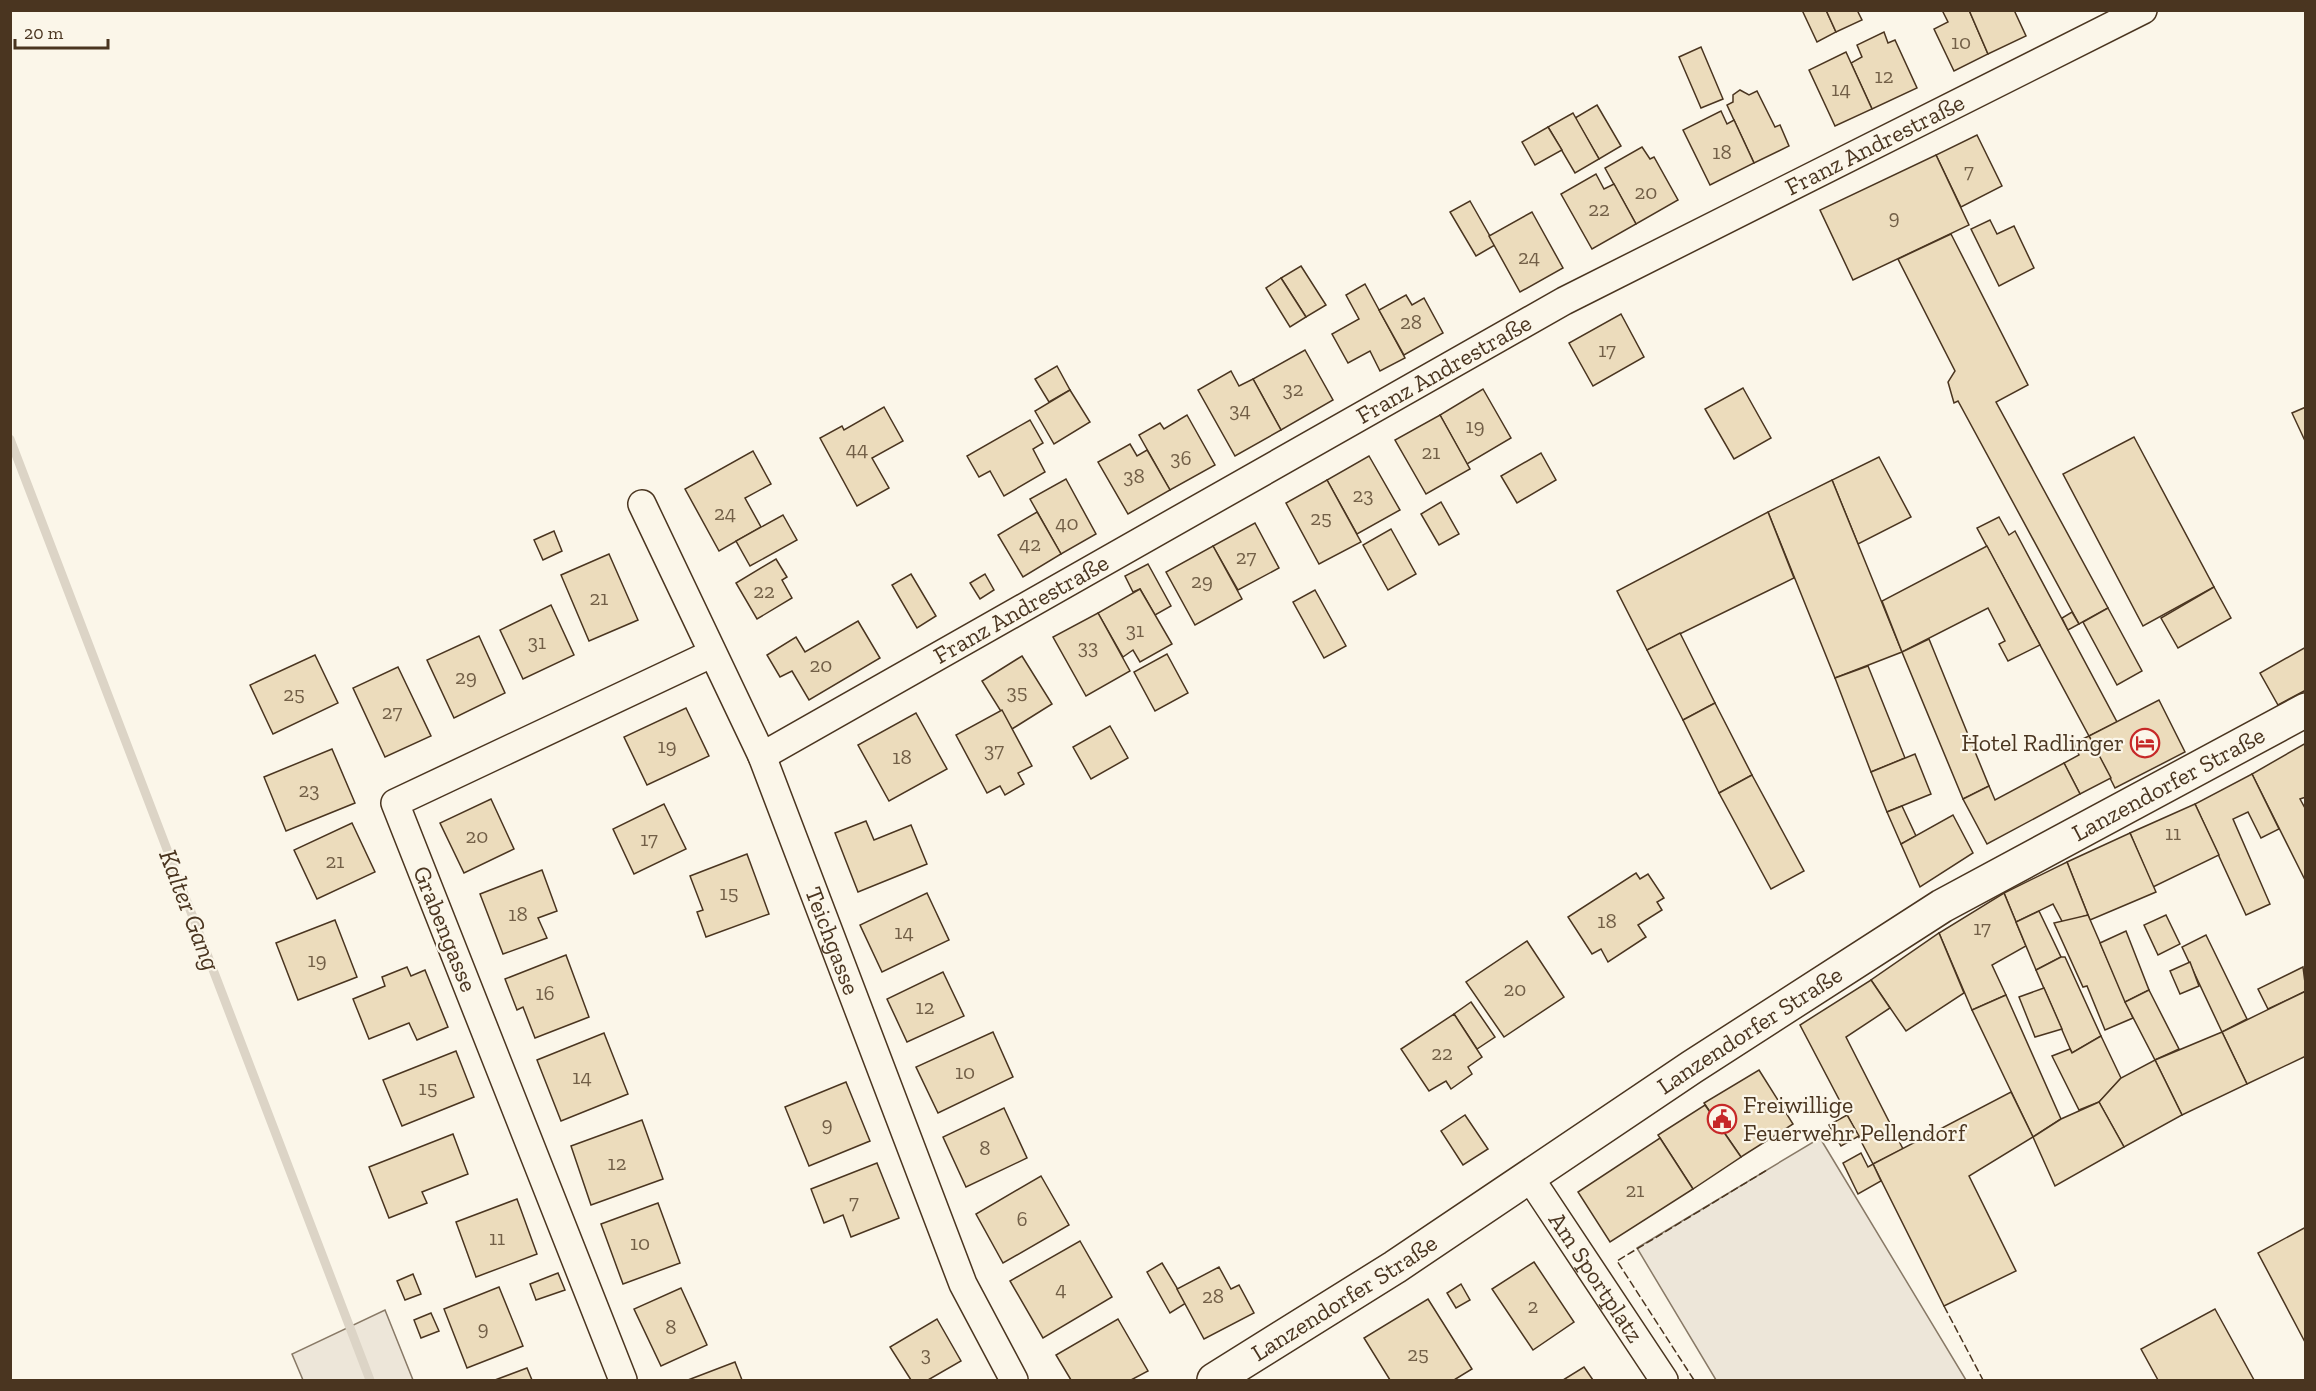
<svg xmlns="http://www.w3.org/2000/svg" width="2316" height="1391" viewBox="0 0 2316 1391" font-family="'Zilla Slab',serif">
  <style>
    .green { fill: #ede6d9; stroke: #887966; stroke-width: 1.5 }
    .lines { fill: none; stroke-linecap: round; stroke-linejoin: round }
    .stream { stroke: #dcd4c6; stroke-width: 9 }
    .building { fill: #ecdcbc; stroke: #4a3520; stroke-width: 1.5 }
    .street-casing { stroke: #4a3520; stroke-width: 30 }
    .secondary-casing { stroke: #4a3520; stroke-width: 36 }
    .street { stroke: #fbf6e9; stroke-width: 27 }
    .secondary { stroke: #fbf6e9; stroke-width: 33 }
    .fence { stroke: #4a3520; stroke-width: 1.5; stroke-dasharray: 8 3; stroke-linecap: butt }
    .labels { text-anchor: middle; stroke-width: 4.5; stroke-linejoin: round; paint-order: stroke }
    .number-label { font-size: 21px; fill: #725f47 }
    .street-label { font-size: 24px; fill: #4a3520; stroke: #fbf6e9 }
    .poi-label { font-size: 24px; fill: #4a3520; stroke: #fbf6e9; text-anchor: end }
    .water-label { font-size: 26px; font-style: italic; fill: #4a3520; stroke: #fbf6e9 }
  </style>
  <rect width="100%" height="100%" fill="#fbf6e9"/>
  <!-- green -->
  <g class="green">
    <polygon points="1820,1138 1966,1380 1716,1380 1637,1248"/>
    <polygon points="385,1310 413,1380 303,1380 292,1354"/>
  </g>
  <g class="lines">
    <!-- stream -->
    <polyline class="stream" points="10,439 370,1380"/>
  </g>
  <!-- building -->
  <g class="building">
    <polygon points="1802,10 1826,10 1836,32 1817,42"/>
    <polygon points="1826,10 1857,10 1862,20 1836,32"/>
    <polygon points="1942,10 1969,10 1988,54 1954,71 1934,29 1948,22"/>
    <polygon points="1969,10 2014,10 2026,36 1988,54"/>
    <polygon points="1884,32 1888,43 1895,40 1917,88 1872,109 1851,63 1862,57 1857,45"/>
    <polygon points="1701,47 1723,99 1701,108 1679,57"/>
    <polygon points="1846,52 1872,109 1835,126 1809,70"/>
    <polygon points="1740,90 1749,95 1757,91 1775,127 1780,125 1789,146 1754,163 1727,105 1733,102 1733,95"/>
    <polygon points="1597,105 1621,146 1599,159 1575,118"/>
    <polygon points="1721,111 1727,124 1734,120 1754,163 1710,185 1683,130"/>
    <polygon points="1573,113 1599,159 1575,173 1548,127"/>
    <polygon points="1548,127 1562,150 1535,165 1522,142"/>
    <polygon points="1977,135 2002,186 1961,207 1936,155"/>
    <polygon points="1642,147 1650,159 1654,157 1678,200 1636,224 1605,168"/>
    <polygon points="1936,155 1969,225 1853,280 1820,210"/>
    <polygon points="1596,174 1604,189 1614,184 1636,224 1592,249 1561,194"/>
    <polygon points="1470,201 1495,245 1476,256 1450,212"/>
    <polygon points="1532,212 1563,268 1520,292 1489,236"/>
    <polygon points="1990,220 1997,234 2014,226 2034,268 1999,286 1971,229"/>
    <polygon points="1951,234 2028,385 1996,402 2108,608 2079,624 1958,401 1954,403 1948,382 1955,371 1898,259"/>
    <polygon points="1301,266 1326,305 1306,317 1281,278"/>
    <polygon points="1281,278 1306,317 1290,327 1266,288"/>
    <polygon points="1365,284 1405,358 1380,371 1370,351 1348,363 1332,334 1359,319 1346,295"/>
    <polygon points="1406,295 1412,305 1424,298 1443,333 1404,355 1379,310"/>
    <polygon points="1621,314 1644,357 1593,386 1569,343"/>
    <polygon points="1305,350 1333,400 1281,430 1253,379"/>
    <polygon points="1057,366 1070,390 1049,402 1035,379"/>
    <polygon points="1231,371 1239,386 1253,379 1281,430 1235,456 1198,390"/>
    <polygon points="1743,388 1771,438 1734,459 1705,409"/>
    <polygon points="1483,389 1511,438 1467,464 1440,415"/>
    <polygon points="1070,390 1090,422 1054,444 1035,411"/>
    <polygon points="884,407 903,441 872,458 889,488 857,506 820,438 842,426 844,430"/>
    <polygon points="2306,407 2306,443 2292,413"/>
    <polygon points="1187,415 1215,465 1170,490 1139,435 1160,423 1164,429"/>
    <polygon points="1440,415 1470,469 1426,494 1395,440"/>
    <polygon points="1030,420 1043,443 1033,449 1045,472 1004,496 990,471 979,477 967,456"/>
    <polygon points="2134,437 2214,587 2143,626 2063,474"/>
    <polygon points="1130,444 1137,456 1147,450 1170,490 1128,514 1098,462"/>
    <polygon points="753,451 771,484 745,498 761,527 719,551 685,489"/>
    <polygon points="1541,453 1556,480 1517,503 1501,476"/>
    <polygon points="1369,456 1400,510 1357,534 1327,480"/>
    <polygon points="1879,457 1911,517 1858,544 1832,480"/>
    <polygon points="1066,479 1096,534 1061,554 1030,499"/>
    <polygon points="1327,480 1361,542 1319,564 1286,503"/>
    <polygon points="1832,480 1902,652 1835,678 1768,512"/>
    <polygon points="1441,502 1459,534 1439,545 1421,514"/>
    <polygon points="1037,512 1061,554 1023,577 998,535"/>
    <polygon points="1768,512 1794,578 1647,650 1617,591"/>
    <polygon points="783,515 797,540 750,566 736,541"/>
    <polygon points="1999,517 2009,535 2015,531 2117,722 2089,736 1977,528"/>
    <polygon points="1255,523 1279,568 1238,590 1213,546"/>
    <polygon points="1391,529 1416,574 1388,590 1363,545"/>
    <polygon points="554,531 562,551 543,560 534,540"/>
    <polygon points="1213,546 1242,599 1195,625 1166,572"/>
    <polygon points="1987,546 2040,645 2008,661 1999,644 2005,641 1988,608 1902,652 1882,601"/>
    <polygon points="609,554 638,620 589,641 561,575"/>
    <polygon points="776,559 787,577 782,580 792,598 757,619 736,583"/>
    <polygon points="1148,564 1171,606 1155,615 1140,589 1133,592 1125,576"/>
    <polygon points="911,574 936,616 917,628 892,585"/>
    <polygon points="985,574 994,590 980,599 970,583"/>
    <polygon points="2214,587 2231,618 2178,648 2161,618"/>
    <polygon points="1140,589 1172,644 1140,662 1133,650 1123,657 1098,613"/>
    <polygon points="1315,590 1346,646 1324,658 1293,602"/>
    <polygon points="551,605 574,655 523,679 500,630"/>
    <polygon points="2108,608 2142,671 2117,685 2083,622"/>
    <polygon points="2072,612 2079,624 2068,630 2062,618"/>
    <polygon points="1098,613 1130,671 1086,696 1053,637"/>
    <polygon points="858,621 880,658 809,700 792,671 780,677 767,655 796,637 805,652"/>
    <polygon points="1680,633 1715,703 1683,720 1647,650"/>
    <polygon points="479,636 505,693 454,718 427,660"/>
    <polygon points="1929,639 1989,786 1963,799 1902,652"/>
    <polygon points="2306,647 2306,690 2278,705 2260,673"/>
    <polygon points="1167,654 1188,693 1155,711 1134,672"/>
    <polygon points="315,655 338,703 273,734 250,685"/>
    <polygon points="1022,656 1052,704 1012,729 982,681"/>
    <polygon points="1868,666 1905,758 1871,772 1835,678"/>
    <polygon points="398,667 431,736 385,757 353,688"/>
    <polygon points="2159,700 2185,752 2115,788 2089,736"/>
    <polygon points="1715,703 1752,775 1719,793 1683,720"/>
    <polygon points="686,708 709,756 647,785 624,737"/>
    <polygon points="1002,710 1032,766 1018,773 1024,784 1005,795 1000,786 987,793 956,735"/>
    <polygon points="916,713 947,769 889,801 858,745"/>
    <polygon points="1110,726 1128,758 1091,779 1073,747"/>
    <polygon points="2089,736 2111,778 2080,794 2064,763 2079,755 2074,743"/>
    <polygon points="2306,743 2306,797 2300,799 2306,810 2306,882 2252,774"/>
    <polygon points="332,749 355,803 286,831 264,777"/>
    <polygon points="1915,754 1931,794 1887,812 1871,772"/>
    <polygon points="2064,763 2080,794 1987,844 1963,799 1989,786 1995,800"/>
    <polygon points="2252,774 2279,829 2261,838 2248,812 2233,819 2270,904 2246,915 2195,804"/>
    <polygon points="1752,775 1804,871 1771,889 1719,793"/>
    <polygon points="491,799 514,849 464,873 440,823"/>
    <polygon points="664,804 686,849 634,874 613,829"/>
    <polygon points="2195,804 2219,855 2153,887 2130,833"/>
    <polygon points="1902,806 1916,836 1901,844 1887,812"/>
    <polygon points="1953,815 1973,853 1920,887 1901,844"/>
    <polygon points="866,821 874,840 911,825 927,864 858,892 835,833"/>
    <polygon points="352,823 375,872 317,899 294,850"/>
    <polygon points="2130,833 2156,892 2090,920 2067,862"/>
    <polygon points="747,854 769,914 706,937 697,912 703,910 690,876"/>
    <polygon points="2067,862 2088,915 2063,923 2053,904 2016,922 2004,893"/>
    <polygon points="542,870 557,911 538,918 547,938 503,954 480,894"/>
    <polygon points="1636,873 1640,879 1648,874 1664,898 1657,902 1662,910 1638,925 1646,937 1608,962 1601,949 1592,954 1568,917"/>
    <polygon points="927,893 949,940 882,972 860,925"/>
    <polygon points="2004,893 2026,946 1992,965 2006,995 1972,1010 1939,933"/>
    <polygon points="2039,911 2061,957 2036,970 2016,922"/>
    <polygon points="2088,915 2133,1018 2105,1030 2087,986 2083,987 2054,923"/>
    <polygon points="2166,915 2180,944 2158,955 2144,925"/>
    <polygon points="335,920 357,977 298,1000 276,943"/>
    <polygon points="2126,931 2149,990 2125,1002 2100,943"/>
    <polygon points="1939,933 1964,993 1906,1031 1871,980"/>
    <polygon points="2206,935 2247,1019 2222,1032 2182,947"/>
    <polygon points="1527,941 1564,997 1504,1037 1466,982"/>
    <polygon points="566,955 589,1017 535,1038 523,1007 517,1010 505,979"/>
    <polygon points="2061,957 2065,957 2101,1036 2072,1053 2036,970"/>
    <polygon points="2190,962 2199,986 2180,994 2170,971"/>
    <polygon points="407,967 411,976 425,970 448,1027 417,1040 409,1023 369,1039 353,999 385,986 382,977"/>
    <polygon points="2303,967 2306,991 2268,1009 2258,989"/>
    <polygon points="943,972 964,1016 907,1042 887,999"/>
    <polygon points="1871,980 1890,1008 1846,1037 1903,1149 1873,1164 1800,1025"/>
    <polygon points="2044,988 2062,1029 2035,1037 2019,997"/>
    <polygon points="2149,990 2179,1049 2155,1060 2125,1002"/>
    <polygon points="2306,991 2306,1056 2247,1084 2222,1032"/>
    <polygon points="2006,995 2061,1119 2033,1137 1972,1010"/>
    <polygon points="1471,1002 1495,1037 1477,1049 1454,1014"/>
    <polygon points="1454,1014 1482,1057 1468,1067 1472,1074 1451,1089 1446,1081 1429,1091 1401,1049"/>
    <polygon points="993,1032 1013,1077 938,1113 916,1067"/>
    <polygon points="2222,1032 2247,1084 2182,1115 2155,1060"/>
    <polygon points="604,1033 628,1094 561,1121 537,1060"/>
    <polygon points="2101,1036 2121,1078 2099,1102 2079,1110 2052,1056 2070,1049 2072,1053"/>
    <polygon points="456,1051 474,1097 402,1126 383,1080"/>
    <polygon points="2155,1060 2182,1115 2124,1147 2099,1102 2121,1078"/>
    <polygon points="1759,1070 1793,1124 1741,1157 1704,1103"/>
    <polygon points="846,1082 870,1141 809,1166 785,1107"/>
    <polygon points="2011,1092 2033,1137 1969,1176 2016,1271 1944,1306 1873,1164"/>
    <polygon points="2099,1102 2124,1147 2055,1186 2033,1137 2061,1119"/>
    <polygon points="1705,1105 1741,1157 1693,1189 1658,1135"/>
    <polygon points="1004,1108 1027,1158 966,1187 943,1137"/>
    <polygon points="1465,1115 1488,1149 1463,1165 1441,1131"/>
    <polygon points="1847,1115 1859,1136 1841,1146 1829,1125"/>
    <polygon points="642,1120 663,1179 591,1205 571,1146"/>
    <polygon points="453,1134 468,1174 422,1192 427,1203 389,1218 369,1167"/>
    <polygon points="1660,1138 1693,1189 1610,1242 1578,1192"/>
    <polygon points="1861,1153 1868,1167 1873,1164 1881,1181 1858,1194 1843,1163"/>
    <polygon points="877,1163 899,1218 851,1237 843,1215 824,1223 811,1189"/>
    <polygon points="1041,1176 1069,1225 1003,1263 976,1214"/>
    <polygon points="517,1199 537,1254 476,1277 456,1222"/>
    <polygon points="658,1203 680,1263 623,1284 601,1224"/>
    <polygon points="2306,1227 2306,1344 2258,1253"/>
    <polygon points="1080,1241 1112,1297 1043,1338 1010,1281"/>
    <polygon points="1534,1262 1574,1322 1533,1350 1492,1289"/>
    <polygon points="1162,1263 1186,1303 1170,1313 1147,1272"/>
    <polygon points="1219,1267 1231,1289 1239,1285 1254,1313 1204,1339 1177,1289"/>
    <polygon points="558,1273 565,1290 536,1300 530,1284"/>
    <polygon points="413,1274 421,1294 405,1300 397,1281"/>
    <polygon points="1461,1284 1470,1300 1456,1308 1447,1293"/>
    <polygon points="499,1287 523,1346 467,1368 444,1309"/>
    <polygon points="681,1288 707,1345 661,1366 634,1309"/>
    <polygon points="1428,1299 1472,1369 1454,1380 1390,1380 1364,1338"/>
    <polygon points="2215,1309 2254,1380 2158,1380 2141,1349"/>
    <polygon points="431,1313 439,1331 421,1338 414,1320"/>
    <polygon points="937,1319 961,1361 928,1380 911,1380 890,1347"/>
    <polygon points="1118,1319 1148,1371 1131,1380 1071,1380 1056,1355"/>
    <polygon points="735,1362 742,1380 688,1380"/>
    <polygon points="1584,1367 1593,1380 1563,1380"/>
    <polygon points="527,1368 532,1380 495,1380"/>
  </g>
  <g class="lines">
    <!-- street casing -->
    <g class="street-casing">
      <g id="street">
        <path id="s1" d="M642,504L762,756L963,1284L1014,1380"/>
        <path id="s2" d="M762,756L1564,301L2143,10"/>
        <path id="s3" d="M1528,1175L1664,1380"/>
        <polyline points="623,1380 395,803 711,654"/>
      </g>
    </g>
    <!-- secondary casing -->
    <g class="secondary-casing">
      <g id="secondary">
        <path id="s4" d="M1214,1380L1395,1267L1692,1067L1942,906L2306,710"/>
      </g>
    </g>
    <!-- street -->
    <use href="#street" class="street"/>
    <!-- secondary -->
    <use href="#secondary" class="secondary"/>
    <!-- fence -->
    <g class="fence">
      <polyline points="1944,1306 1983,1380"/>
      <polyline points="1694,1380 1617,1261 1767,1170"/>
    </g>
  </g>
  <!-- icons -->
  <defs>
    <g id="hotel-ring" transform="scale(1.5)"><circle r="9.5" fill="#fbf6e9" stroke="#c62828" stroke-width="1.5"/><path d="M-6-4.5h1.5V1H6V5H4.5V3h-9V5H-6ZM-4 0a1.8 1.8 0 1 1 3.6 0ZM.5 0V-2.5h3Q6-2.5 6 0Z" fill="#c62828"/></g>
    <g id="civic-ring" transform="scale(1.5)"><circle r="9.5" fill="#fbf6e9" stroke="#c62828" stroke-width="1.5"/><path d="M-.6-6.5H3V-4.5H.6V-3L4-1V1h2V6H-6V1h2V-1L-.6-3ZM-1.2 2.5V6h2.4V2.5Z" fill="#c62828"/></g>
  </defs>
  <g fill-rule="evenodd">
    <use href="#hotel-ring" x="2145" y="743"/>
    <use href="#civic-ring" x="1722" y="1119"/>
  </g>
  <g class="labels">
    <!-- number labels -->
    <g class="number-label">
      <text x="1961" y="49">10</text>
      <text x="1884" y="83">12</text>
      <text x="1841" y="96">14</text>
      <text x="1722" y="159">18</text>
      <text x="1969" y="178">7</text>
      <text x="1646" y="199">20</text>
      <text x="1599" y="216">22</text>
      <text x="1894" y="224">9</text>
      <text x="1529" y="264">24</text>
      <text x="1411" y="329">28</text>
      <text x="1607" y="357">17</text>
      <text x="1293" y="396">32</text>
      <text x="1240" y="417">34</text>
      <text x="1475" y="433">19</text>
      <text x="857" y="456">44</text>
      <text x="1431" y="459">21</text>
      <text x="1181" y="465">36</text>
      <text x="1134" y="483">38</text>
      <text x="1363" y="502">23</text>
      <text x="725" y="520">24</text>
      <text x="1321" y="525">25</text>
      <text x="1067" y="530">40</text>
      <text x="1030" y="551">42</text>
      <text x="1246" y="564">27</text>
      <text x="1202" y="588">29</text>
      <text x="764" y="598">22</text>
      <text x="599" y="605">21</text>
      <text x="1135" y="637">31</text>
      <text x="537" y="649">31</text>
      <text x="1088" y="654">33</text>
      <text x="821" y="672">20</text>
      <text x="466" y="684">29</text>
      <text x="1017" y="699">35</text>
      <text x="294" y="701">25</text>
      <text x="392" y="719">27</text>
      <text x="667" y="753">19</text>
      <text x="994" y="757">37</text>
      <text x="902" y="764">18</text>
      <text x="309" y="797">23</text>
      <text x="2173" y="840">11</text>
      <text x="477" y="843">20</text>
      <text x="649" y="846">17</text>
      <text x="335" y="868">21</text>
      <text x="729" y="900">15</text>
      <text x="518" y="921">18</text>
      <text x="1607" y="928">18</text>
      <text x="1982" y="935">17</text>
      <text x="904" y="939">14</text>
      <text x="317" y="967">19</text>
      <text x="1515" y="996">20</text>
      <text x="545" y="1000">16</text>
      <text x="925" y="1014">12</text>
      <text x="1442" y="1060">22</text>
      <text x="965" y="1079">10</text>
      <text x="582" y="1084">14</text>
      <text x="428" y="1095">15</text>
      <text x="827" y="1131">9</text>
      <text x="985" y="1155">8</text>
      <text x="617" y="1170">12</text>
      <text x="1635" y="1197">21</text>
      <text x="854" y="1209">7</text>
      <text x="1022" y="1226">6</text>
      <text x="497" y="1245">11</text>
      <text x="640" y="1250">10</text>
      <text x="1061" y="1296">4</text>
      <text x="1213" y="1303">28</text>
      <text x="1533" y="1313">2</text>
      <text x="671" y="1334">8</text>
      <text x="483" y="1335">9</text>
      <text x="926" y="1361">3</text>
      <text x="1418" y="1361">25</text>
    </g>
    <!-- street labels -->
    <g class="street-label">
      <text dy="8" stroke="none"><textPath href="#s2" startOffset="1270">Franz Andrestraße</textPath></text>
      <text dy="8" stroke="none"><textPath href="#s2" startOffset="784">Franz Andrestraße</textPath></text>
      <text dy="8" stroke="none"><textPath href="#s2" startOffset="298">Franz Andrestraße</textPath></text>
      <text dy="8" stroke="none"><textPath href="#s4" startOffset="1126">Lanzendorfer Straße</textPath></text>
      <text transform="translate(445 929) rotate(68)" y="8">Grabengasse</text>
      <text dy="8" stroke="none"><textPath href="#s1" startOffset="477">Teichgasse</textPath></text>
      <text dy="8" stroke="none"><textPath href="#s4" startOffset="640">Lanzendorfer Straße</textPath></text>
      <text dy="8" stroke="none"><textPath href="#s3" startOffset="123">Am Sportplatz</textPath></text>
      <text dy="8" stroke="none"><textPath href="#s4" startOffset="154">Lanzendorfer Straße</textPath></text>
    </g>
    <!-- poi labels -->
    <g class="poi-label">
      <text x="2124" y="751">Hotel Radlinger</text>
      <text x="1743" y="1113" text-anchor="start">Freiwillige<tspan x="1743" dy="28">Feuerwehr Pellendorf</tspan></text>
    </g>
    <!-- water labels -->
    <g class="water-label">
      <text transform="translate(190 910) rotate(69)" y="9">Kalter Gang</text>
    </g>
  </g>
  <!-- border -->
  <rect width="2316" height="1391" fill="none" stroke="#4a3520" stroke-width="24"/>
  <!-- scale -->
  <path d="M15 39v9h93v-9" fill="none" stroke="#4a3520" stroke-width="3"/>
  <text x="24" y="39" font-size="18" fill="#4a3520" stroke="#fbf6e9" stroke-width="4.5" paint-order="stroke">20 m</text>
</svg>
